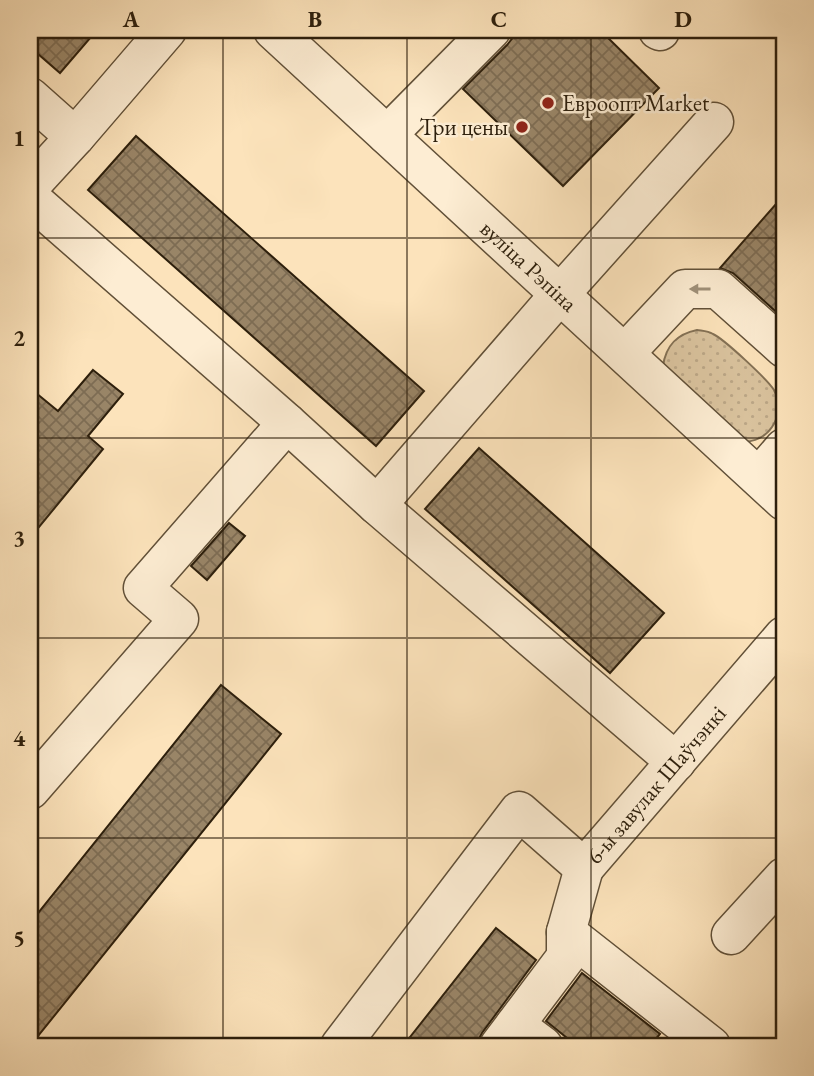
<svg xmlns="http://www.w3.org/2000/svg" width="814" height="1076" viewBox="0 0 814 1076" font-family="'EB Garamond',serif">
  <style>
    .grass { fill: url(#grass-dots); stroke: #837054; stroke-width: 2 }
    .building { fill: url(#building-cross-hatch); stroke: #2d1f0c; stroke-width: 2 }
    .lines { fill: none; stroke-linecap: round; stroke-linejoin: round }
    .minor-casing { stroke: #615038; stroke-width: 41 }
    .minor { stroke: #fdedd3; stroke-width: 38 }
    .oneway { fill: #9f9079 }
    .grid { fill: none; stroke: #2d1f0c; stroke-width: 2; stroke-opacity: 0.55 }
    .poi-dot { fill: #8f2418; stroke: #fdedd3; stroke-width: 2.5 }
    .labels { text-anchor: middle; stroke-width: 5; stroke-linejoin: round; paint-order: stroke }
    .poi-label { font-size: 23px; fill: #2d1f0c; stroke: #fdedd3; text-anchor: start }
    .street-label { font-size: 23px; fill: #2d1f0c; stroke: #fdedd3 }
    .neatline { fill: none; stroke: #2d1f0c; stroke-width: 2.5 }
    .grid-label { font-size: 23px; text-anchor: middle; font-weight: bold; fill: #2d1f0c }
  </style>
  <defs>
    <pattern id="grass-dots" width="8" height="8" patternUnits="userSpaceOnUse" patternTransform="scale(1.75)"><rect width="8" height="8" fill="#d9c29d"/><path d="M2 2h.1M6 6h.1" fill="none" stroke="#bba686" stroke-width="1.8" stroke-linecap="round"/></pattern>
    <pattern id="building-cross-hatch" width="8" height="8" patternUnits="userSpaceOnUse" patternTransform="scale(1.75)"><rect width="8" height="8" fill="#998567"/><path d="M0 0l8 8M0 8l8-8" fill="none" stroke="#7d6c53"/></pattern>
  </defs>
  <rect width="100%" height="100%" fill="#fce3bb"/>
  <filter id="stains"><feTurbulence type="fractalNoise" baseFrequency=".00286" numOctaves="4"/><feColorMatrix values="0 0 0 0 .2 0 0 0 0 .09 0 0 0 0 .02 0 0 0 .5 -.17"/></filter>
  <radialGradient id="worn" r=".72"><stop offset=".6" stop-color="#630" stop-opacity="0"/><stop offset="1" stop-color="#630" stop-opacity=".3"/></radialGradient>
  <!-- grass -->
  <path class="grass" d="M697,330C703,331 708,331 713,334C724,339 768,380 774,390C780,402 780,416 772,427C766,436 756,441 745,442L663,366C666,345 677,334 697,330Z"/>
  <!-- building -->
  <g class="building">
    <polygon points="30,30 97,30 60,73 30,47"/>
    <polygon points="519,30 600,30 659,88 563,186 463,89 507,45"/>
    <polygon points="136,136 424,391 376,446 88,190"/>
    <polygon points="784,195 784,319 733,273 720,268"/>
    <polygon points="93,370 123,394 88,436 103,449 30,538 30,388 58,411"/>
    <polygon points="479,448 664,613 610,673 425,509"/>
    <polygon points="229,523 245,536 207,580 191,566"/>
    <polygon points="221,685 281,734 30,1046 30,923"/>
    <polygon points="496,928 536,960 482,1033 479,1039 473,1046 403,1046"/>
    <polygon points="582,973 660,1034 650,1046 577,1046 546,1021"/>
  </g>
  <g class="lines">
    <!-- minor casing -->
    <g class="minor-casing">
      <g id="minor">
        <path id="s1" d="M273,30L784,501"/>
        <polyline points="658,30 660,31"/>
        <polyline points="30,97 75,137"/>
        <polyline points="387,135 491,30"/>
        <polyline points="30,186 75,137 167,30"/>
        <polyline points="30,198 287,423 377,505 676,762"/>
        <polyline points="625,353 685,289 718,289 784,348"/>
        <polyline points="759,477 784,448"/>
        <polyline points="377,505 560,294 714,122"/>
        <polyline points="30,790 179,619 143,588 287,423"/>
        <polyline points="566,932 711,1046"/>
        <polyline points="731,935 784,877"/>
        <polyline points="515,1025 543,1046"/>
        <path id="s2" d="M340,1046L519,811L584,868L784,636"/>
        <polyline points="499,1046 566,957 566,932 584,868"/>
      </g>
    </g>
    <!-- minor -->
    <use href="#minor" class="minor"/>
  </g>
  <!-- one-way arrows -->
  <defs><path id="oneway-solid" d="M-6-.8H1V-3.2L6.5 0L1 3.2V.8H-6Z" transform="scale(1.75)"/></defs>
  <use class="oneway" href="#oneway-solid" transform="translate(700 289) rotate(180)"/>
  <!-- grid -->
  <path class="grid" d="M223,30V1046M407,30V1046M591,30V1046M30,238H784M30,438H784M30,638H784M30,838H784"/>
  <!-- markers -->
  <g class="poi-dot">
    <circle cx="548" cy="103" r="7"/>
    <circle cx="522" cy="127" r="7"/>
  </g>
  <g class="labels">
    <!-- poi labels -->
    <g class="poi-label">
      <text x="562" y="111">Евроопт Market</text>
      <text x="508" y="135" text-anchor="end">Три цены</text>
    </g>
    <!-- street labels -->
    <g class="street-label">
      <text dy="8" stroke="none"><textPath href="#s1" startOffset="348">вуліца Рэпіна</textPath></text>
      <text dy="8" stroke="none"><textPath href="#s2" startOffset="492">6-ы завулак Шаўчэнкі</textPath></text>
    </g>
  </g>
  <!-- margin -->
  <rect width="814" height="1076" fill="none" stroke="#fce3bb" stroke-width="77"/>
  <rect x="38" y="38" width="738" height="1000" class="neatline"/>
  <g class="grid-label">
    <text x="131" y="27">A</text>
    <text x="315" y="27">B</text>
    <text x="499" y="27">C</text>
    <text x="683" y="27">D</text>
    <text x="19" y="146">1</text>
    <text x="19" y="346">2</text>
    <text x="19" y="546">3</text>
    <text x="19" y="746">4</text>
    <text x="19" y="946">5</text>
  </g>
  <rect width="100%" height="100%" filter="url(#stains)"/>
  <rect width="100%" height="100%" fill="url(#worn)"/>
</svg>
